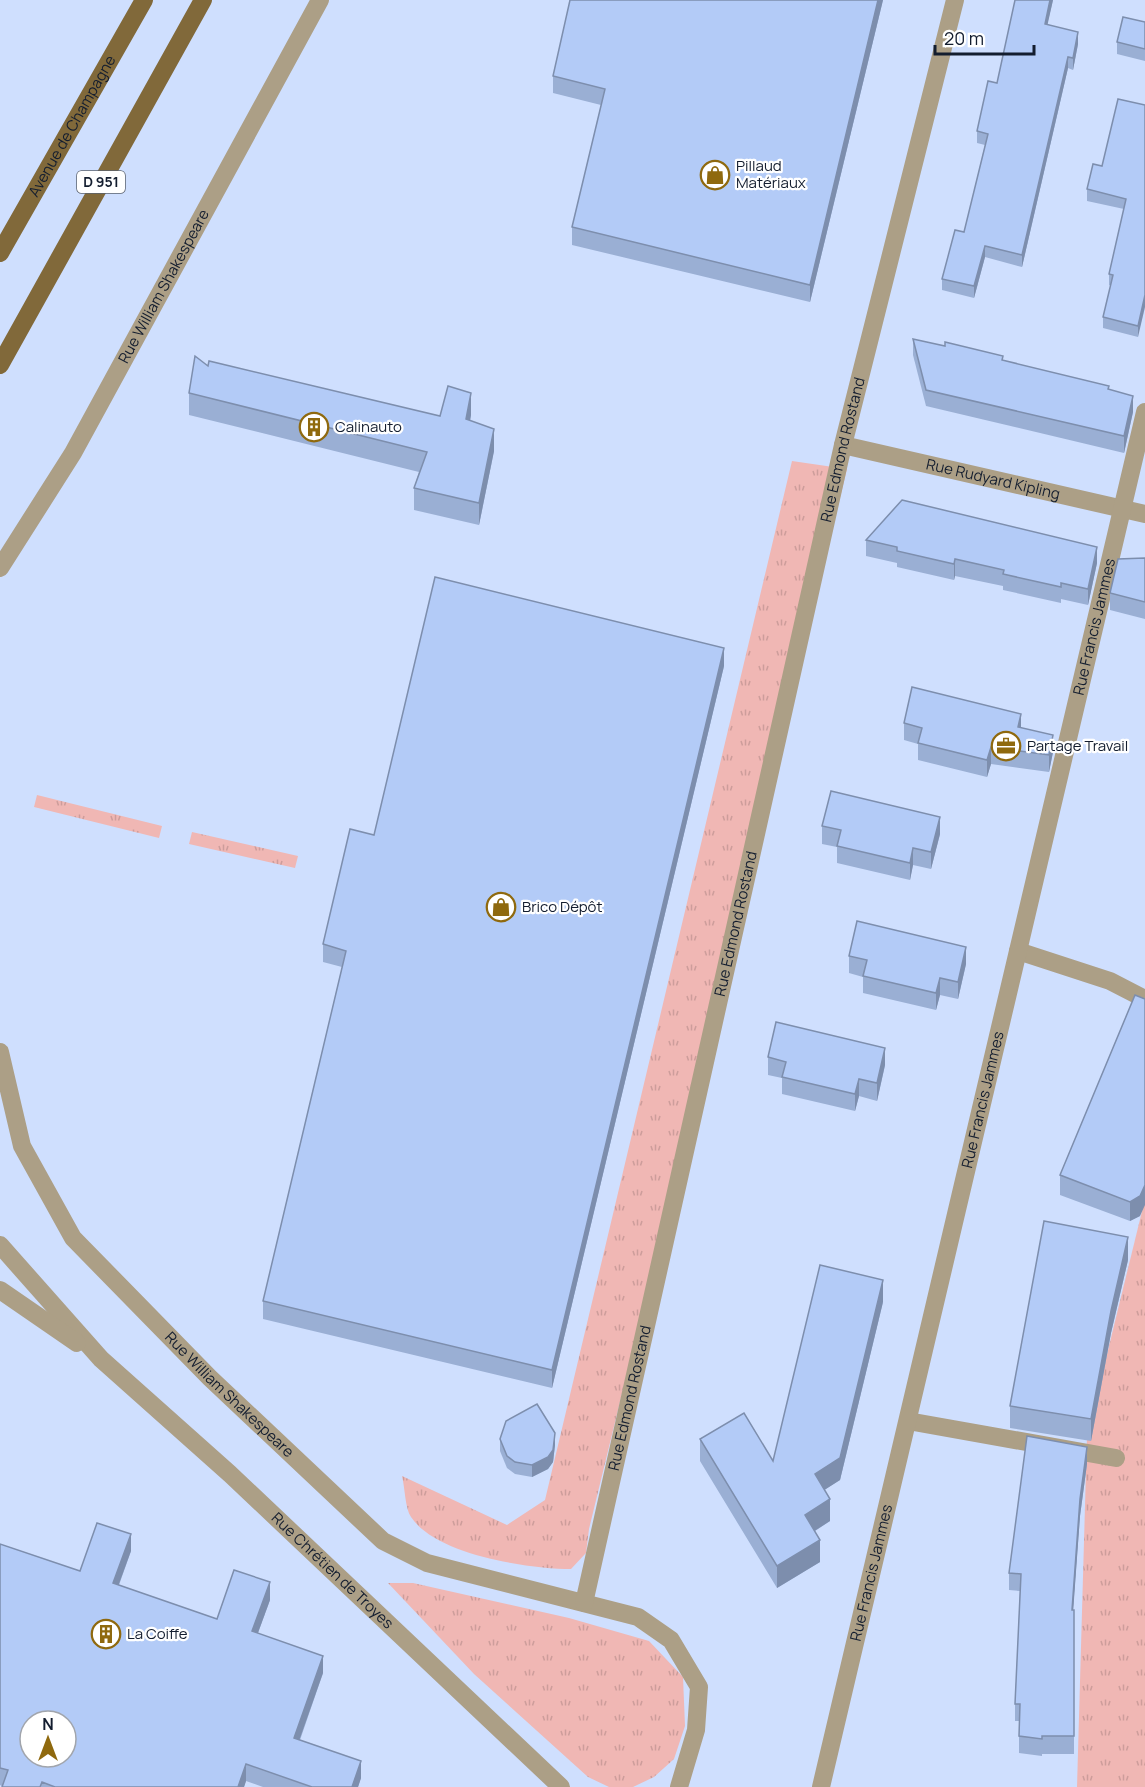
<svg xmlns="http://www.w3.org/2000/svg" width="1145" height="1787" viewBox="0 0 1145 1787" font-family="Manrope,sans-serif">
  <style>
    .grass { fill: url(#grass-tufts) }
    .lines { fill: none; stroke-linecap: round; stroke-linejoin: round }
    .street { stroke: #ac9f86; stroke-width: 18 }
    .primary { stroke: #81693a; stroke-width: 18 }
    .wall { fill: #9aafd4 }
    .shaded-wall { fill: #7d8ead }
    .building { fill: #b3cbf7; stroke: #7d8ead; stroke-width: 1.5; fill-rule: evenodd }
    .labels { text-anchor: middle; stroke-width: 4.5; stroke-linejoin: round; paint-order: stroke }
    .shield { fill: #fff; stroke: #5a616d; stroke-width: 1.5 }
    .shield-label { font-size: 14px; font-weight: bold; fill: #131d2f }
    .street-label { font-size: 15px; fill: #131d2f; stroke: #fff }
    .poi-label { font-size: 15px; fill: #131d2f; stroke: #fff; text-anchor: start }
  </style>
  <defs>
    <pattern id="grass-tufts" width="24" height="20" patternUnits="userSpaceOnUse" patternTransform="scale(1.5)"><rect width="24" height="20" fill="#f0b7b4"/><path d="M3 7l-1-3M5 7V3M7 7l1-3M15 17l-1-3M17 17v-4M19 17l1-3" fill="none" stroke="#cd9d9b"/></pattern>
  </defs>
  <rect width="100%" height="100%" fill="#cfdffe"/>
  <!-- grass -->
  <g class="grass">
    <path d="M792,461L847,469L589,1529L586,1553L571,1569C529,1569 436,1555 411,1517C405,1508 405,1488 402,1476L507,1525L545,1500Z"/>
    <polygon points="37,795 162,826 159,838 34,807"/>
    <polygon points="192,832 298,856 295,868 189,844"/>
    <polygon points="1145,1199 1145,1787 1077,1787 1087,1436"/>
    <polygon points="388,1583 413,1583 569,1618 649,1641 683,1677 685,1726 674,1759 654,1777 633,1787 609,1787 588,1777 474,1674"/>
  </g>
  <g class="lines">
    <!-- street -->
    <g class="street">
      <path id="s1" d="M843,445L1145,514"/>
      <path id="s2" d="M0,568L73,453L320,0"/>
      <polyline points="1018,951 1110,981 1145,999"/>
      <path id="s3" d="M0,1052L22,1146L73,1238L210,1378L383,1541L427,1563L638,1617L671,1640L699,1687L696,1730L679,1787"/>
      <path id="s4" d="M0,1245L101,1359L230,1474L561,1787"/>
      <polyline points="0,1290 77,1343"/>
      <polyline points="908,1421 1116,1458"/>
      <path id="s5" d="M584,1603L843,445L955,0"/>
      <path id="s6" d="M821,1787L1145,412"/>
    </g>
    <!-- primary -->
    <g class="primary">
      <path id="s7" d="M0,253L144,0"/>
      <polyline points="0,365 203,0"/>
    </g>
  </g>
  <!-- wall -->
  <g class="wall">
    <polygon points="570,0 883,0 810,302 572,245 572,227 601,105 553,93 553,76"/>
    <polygon points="1015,0 1053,0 1047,25 1078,44 1073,70 1068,68 1022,267 985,257 974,298 942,290 942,279 964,232 985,145 977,143 977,131 997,83"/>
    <polygon points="1145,22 1145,61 1117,54 1117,42"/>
    <polygon points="1145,105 1138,337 1103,328 1103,317 1111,286 1109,285 1109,274 1124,209 1087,201 1087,189 1102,166"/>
    <polygon points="913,339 1003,360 1109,390 1133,412 1124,453 926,406 913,355"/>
    <polygon points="208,366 440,416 471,415 470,421 494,451 479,525 414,510 414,488 419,472 189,415 189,393"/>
    <polygon points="866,540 1097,563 1088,605 1061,599 1061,603 1003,590 1003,586 955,576 954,580 897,567 897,563 866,556"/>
    <polygon points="1145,558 1145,619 1110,610 1110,593"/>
    <polygon points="724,666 552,1388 263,1319 263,1301 342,967 323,962 323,944 374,835"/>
    <polygon points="904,723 1021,727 1053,752 1049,772 991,764 987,777 918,760 918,744 904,740"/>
    <polygon points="822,826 940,834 931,869 913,865 910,880 837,863 837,847 822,844"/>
    <polygon points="849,956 966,964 958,999 940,995 936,1010 863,993 863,977 849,973"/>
    <polygon points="1135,995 1140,1216 1130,1221 1060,1195 1060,1175"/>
    <polygon points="768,1057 885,1065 877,1101 859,1096 855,1111 782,1094 782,1078 768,1075"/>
    <polygon points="1128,1260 1111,1333 1091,1441 1010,1428 1010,1406"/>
    <polygon points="883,1302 840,1480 824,1490 830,1521 815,1531 820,1562 777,1588 700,1461 700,1439 773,1461"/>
    <polygon points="500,1439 555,1445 553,1462 548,1469 532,1477 515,1474 507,1468 500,1451"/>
    <polygon points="1087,1464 1080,1516 1073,1610 1074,1610 1074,1754 1042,1754 1042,1756 1019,1753 1019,1721 1015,1721 1015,1704 1020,1591 1009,1590 1009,1573"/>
    <polygon points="0,1544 80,1571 131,1551 119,1585 217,1619 270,1600 258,1633 323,1673 300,1740 361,1778 358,1787 263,1787 246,1781 244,1787 2,1787 2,1786 0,1785"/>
  </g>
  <!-- shaded-wall -->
  <g class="shaded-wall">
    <polygon points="878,0 883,0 810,302 810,285"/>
    <polygon points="1050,0 1053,0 1045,36 1045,24"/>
    <polygon points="1078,32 1078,44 1073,70 1073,58"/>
    <polygon points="1068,57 1068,68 1022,267 1022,255"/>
    <polygon points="985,246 985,257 974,298 974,286"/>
    <polygon points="1145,295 1145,307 1138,337 1138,326"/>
    <polygon points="471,393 471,415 466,441 466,419"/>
    <polygon points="1133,396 1133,412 1124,453 1124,436"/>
    <polygon points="494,429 494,451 479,525 479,503"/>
    <polygon points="1097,547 1097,563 1088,605 1088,589"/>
    <polygon points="955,559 955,576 954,580 954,564"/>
    <polygon points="724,648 724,666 552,1388 552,1370"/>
    <polygon points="1021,714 1021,731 1018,727"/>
    <polygon points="1053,735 1053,752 1049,772 1049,755"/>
    <polygon points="991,747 991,764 987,777 987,760"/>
    <polygon points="940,817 940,834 931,869 931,852"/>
    <polygon points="913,848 913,865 910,880 910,863"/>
    <polygon points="966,947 966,964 958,999 958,982"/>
    <polygon points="940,978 940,995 936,1010 936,993"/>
    <polygon points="885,1048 885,1065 877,1101 877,1083"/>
    <polygon points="859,1079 859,1096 855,1111 855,1094"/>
    <polygon points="1145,1185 1145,1205 1140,1216 1130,1221 1130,1202"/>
    <polygon points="1128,1237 1128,1260 1111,1333 1091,1441 1091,1419 1111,1311"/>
    <polygon points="883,1280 883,1302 840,1480 815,1496 815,1474"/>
    <polygon points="555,1433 555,1445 553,1462 548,1469 532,1477 532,1465"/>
    <polygon points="1087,1447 1087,1464 1080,1516 1072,1627 1072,1610 1080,1499"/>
    <polygon points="830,1499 830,1521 805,1537 805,1515"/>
    <polygon points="131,1534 131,1551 113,1600 113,1583"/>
    <polygon points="820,1540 820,1562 777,1588 777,1566"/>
    <polygon points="270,1582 270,1600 252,1649 252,1631"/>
    <polygon points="323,1656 323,1673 294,1755 294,1738"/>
    <polygon points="361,1761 361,1778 358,1787 352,1787"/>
    <polygon points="246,1764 246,1781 244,1787 238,1787"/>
  </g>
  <!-- building -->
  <g class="building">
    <polygon points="570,0 878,0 810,285 572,227 605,89 553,76"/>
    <polygon points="1015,0 1050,0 1045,24 1078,32 1073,58 1068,57 1022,255 985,246 974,286 942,279 955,230 964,232 988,134 977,131 988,81 997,83"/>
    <polygon points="1123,17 1145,22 1145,49 1117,42"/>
    <polygon points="1118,99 1145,105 1145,295 1138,326 1103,317 1113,275 1109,274 1126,199 1087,189 1093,164 1102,166"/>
    <polygon points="913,339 945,346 945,342 1003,356 1002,360 1109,386 1108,389 1133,396 1124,436 926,390"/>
    <polygon points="195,356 208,366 209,361 440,416 448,386 471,393 466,419 494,429 479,503 414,488 427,452 189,393"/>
    <polygon points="902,500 1097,547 1088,589 1061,583 1061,587 1003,574 1004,570 955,559 954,564 897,551 897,547 866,540"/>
    <polygon points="1145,558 1145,602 1110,593 1118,559"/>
    <polygon points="435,577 724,648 552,1370 263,1301 346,951 323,944 350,829 374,835"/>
    <polygon points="912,687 1021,714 1018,727 1053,735 1049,755 991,747 987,760 918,743 922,728 904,723"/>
    <polygon points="831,791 940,817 931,852 913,848 910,863 837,846 841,830 822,826"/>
    <polygon points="857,921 966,947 958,982 940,978 936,993 863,976 867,960 849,956"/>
    <polygon points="1135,995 1145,999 1145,1185 1140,1196 1130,1202 1060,1175"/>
    <polygon points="776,1022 885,1048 877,1083 859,1079 855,1094 782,1077 786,1062 768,1057"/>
    <polygon points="1044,1221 1128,1237 1111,1311 1091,1419 1010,1406"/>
    <polygon points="820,1265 883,1280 840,1458 815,1474 830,1499 805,1515 820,1540 777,1566 700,1439 744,1413 773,1461"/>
    <polygon points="537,1404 555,1433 553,1450 548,1457 532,1465 515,1462 507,1456 500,1439 506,1421"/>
    <polygon points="1027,1436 1087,1447 1080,1499 1072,1610 1074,1610 1074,1736 1042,1736 1042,1739 1019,1736 1020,1704 1015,1704 1021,1574 1009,1573"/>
    <path d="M97,1523L131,1534L113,1583L217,1619L234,1570L270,1582L252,1631L323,1656L294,1738L361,1761L352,1787H312L246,1764L238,1787H55L42,1782L40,1787H2L8,1770L0,1768V1544L80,1571ZM30,1721H66V1757H30Z"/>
  </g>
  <!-- icons -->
  <defs>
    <g id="shop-ring" transform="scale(1.5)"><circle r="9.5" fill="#fff" stroke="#8f690e" stroke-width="1.5"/><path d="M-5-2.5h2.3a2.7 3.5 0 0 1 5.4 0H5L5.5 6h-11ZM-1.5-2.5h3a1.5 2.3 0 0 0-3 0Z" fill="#8f690e"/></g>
    <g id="building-ring" transform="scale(1.5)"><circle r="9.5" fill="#fff" stroke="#8f690e" stroke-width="1.5"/><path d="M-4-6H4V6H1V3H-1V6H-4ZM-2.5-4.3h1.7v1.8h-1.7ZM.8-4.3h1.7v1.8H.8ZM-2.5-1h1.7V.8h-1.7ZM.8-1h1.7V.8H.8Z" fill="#8f690e"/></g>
    <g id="office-ring" transform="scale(1.5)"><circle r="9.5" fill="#fff" stroke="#8f690e" stroke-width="1.5"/><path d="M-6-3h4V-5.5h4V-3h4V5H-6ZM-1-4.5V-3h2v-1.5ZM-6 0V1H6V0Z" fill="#8f690e"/></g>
  </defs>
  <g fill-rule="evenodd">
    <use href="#shop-ring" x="715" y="175"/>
    <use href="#building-ring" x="314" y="427"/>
    <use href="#office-ring" x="1006" y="746"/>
    <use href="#shop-ring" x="501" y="907"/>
    <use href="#building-ring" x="106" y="1634"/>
  </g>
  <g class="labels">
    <!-- shield labels -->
    <rect class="shield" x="77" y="171" width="48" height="22" rx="4.5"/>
    <g class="shield-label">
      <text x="101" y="187">D 951</text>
    </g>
    <!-- street labels -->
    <g class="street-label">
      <text dy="5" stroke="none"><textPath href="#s7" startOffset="146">Avenue de Champagne</textPath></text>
      <text dy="5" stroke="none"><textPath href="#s2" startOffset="326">Rue William Shakespeare</textPath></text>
      <text dy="5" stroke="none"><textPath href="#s5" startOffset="1182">Rue Edmond Rostand</textPath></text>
      <text dy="5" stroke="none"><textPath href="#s1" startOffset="154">Rue Rudyard Kipling</textPath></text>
      <text dy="5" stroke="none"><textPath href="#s6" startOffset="1192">Rue Francis Jammes</textPath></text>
      <text dy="5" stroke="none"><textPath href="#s5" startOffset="696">Rue Edmond Rostand</textPath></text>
      <text dy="5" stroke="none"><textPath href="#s6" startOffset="706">Rue Francis Jammes</textPath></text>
      <text dy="5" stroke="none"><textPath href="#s3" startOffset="423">Rue William Shakespeare</textPath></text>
      <text dy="5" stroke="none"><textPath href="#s5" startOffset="210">Rue Edmond Rostand</textPath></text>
      <text dy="5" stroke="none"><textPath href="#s4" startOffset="466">Rue Chrétien de Troyes</textPath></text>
      <text dy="5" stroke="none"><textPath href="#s6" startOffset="220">Rue Francis Jammes</textPath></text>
    </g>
    <!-- poi labels -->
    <g class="poi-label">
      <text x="736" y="171">Pillaud<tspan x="736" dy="17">Matériaux</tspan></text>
      <text x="335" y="432">Calinauto</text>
      <text x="1027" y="751">Partage Travail</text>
      <text x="522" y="912">Brico Dépôt</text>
      <text x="127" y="1639">La Coiffe</text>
    </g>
  </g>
  <!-- north arrow -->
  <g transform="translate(48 1739)"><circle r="28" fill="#ffffff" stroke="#a1a5ac" stroke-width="1.5"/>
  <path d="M0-4.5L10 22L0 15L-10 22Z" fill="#8f690e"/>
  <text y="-9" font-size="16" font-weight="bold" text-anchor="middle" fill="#131d2f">N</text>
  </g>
  <!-- scale -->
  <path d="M935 45v9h99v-9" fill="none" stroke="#131d2f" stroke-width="3"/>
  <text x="944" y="45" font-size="18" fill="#131d2f" stroke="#ffffff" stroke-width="4.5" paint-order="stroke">20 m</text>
</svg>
